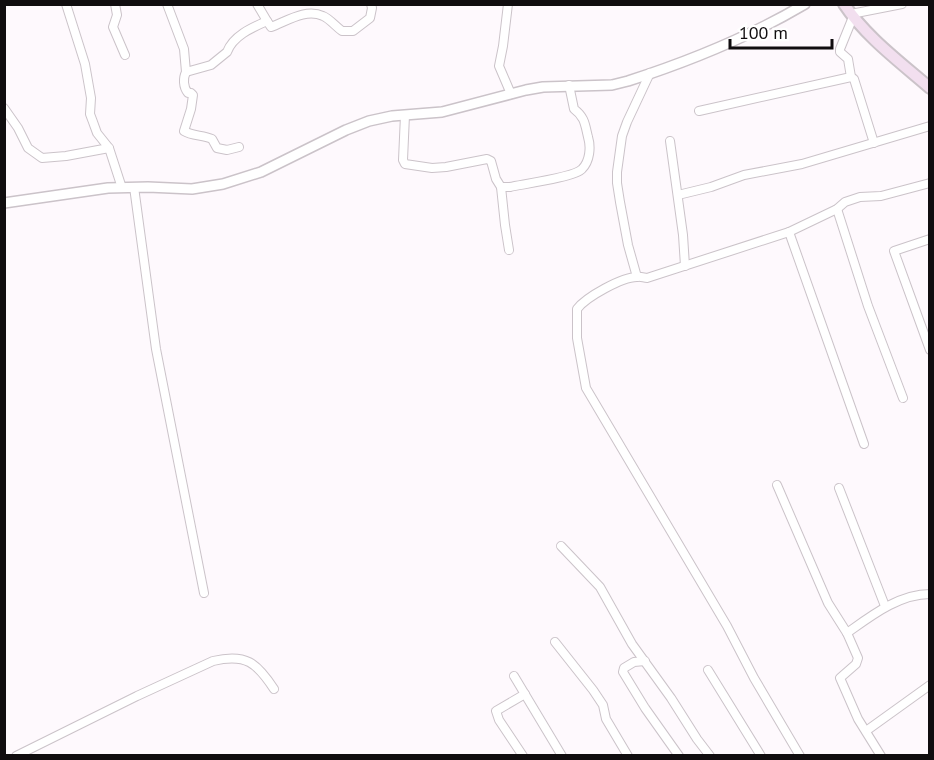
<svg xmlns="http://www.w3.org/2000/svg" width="934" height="760" viewBox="0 0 934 760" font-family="'PT Sans',sans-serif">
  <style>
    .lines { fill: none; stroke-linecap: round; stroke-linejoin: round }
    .minor-casing { stroke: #cbc3c9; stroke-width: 10 }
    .tertiary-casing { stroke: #cbc3c9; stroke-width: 12 }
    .secondary-casing { stroke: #cbc3c9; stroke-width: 14 }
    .minor { stroke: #fff; stroke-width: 8 }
    .tertiary { stroke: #fff; stroke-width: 9 }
    .secondary { stroke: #f2dfef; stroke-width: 10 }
  </style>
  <rect width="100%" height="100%" fill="#fef9fd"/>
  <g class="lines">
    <!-- minor casing -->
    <g class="minor-casing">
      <g id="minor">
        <polyline points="66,4 85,64 91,98 90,114 93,122 97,133 109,148 122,188"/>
        <polyline points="115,4 117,15 113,27 125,55"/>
        <path d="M167,4L184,49L186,72L211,65L227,52C233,36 251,28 267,21L271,27C287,21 306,8 323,16C330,19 335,26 342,31H353L370,18L372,8L371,4"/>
        <polyline points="257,4 267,21"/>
        <polyline points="508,4 503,46 499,66 511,94"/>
        <polyline points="851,14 902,4"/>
        <path d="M186,72C183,78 183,87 188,93H191L193,95L191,109L184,131C192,136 203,135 212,139L217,148L227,150L239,147"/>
        <polyline points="851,77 848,59 840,52 840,49 853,17"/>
        <polyline points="4,108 18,128 28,148 42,158 66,156 109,148"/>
        <polyline points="699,111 851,77 854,79 874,143"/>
        <path d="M405,115L403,160L405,164L432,168L446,167L487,159L491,161L496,179L501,187H510C524,184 575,177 582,169C590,161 591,147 588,137C585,125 585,117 574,109L569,85"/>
        <polyline points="670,141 683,235 685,266"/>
        <polyline points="134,187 156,349 204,593"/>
        <polyline points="501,187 505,225 509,250"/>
        <polyline points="678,195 711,187 744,175 802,164 930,126"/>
        <polyline points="837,209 868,306 903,398"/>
        <polyline points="789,232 864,444"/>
        <polyline points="930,239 894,251 930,350"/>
        <polyline points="637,277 628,245 620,202 617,183 617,172 622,136 627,122 650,73"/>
        <polyline points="777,485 828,603 847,633 858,658 856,664 840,678 858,719 881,756"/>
        <polyline points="839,488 885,606"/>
        <polyline points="561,546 600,587 632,644 671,698 697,739 710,756"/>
        <path d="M847,633C871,616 899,594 930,594"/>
        <polyline points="555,642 593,690 603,705 606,719 628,756"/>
        <polyline points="645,661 634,662 624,668 623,672 645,708 679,756"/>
        <polyline points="708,670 761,756"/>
        <polyline points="514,676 562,756"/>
        <polyline points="866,731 930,685"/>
        <path d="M16,756L137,696L213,661C246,653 257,663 274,689"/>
        <polyline points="523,756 499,720 496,711 525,694"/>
        <path d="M800,756L754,678L727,626L586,388L577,338V309C586,297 622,277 637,277C641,276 644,278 647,278L789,232L837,209L845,202L860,197L881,196L930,183"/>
      </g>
    </g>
    <!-- tertiary casing -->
    <g class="tertiary-casing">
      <path id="tertiary" d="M4,203L108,188L148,187L192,189L223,184L261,172L346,130L369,121L392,116L442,112L526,90L543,87L612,85L628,81C687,62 751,36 805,4"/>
    </g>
    <!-- secondary casing -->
    <g class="secondary-casing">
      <path id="secondary" d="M844,4C866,37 900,62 930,88"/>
    </g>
    <!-- minor -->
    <use href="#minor" class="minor"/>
    <!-- tertiary -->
    <use href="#tertiary" class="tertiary"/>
    <!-- secondary -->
    <use href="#secondary" class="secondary"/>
  </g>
  <!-- border -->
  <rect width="934" height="760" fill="none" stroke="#100d0f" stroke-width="12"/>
  <!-- scale -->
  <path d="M730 39v9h102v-9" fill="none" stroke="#100d0f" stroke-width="3"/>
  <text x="739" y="39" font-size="18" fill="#100d0f" stroke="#ffffff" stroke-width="4.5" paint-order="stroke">100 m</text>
</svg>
